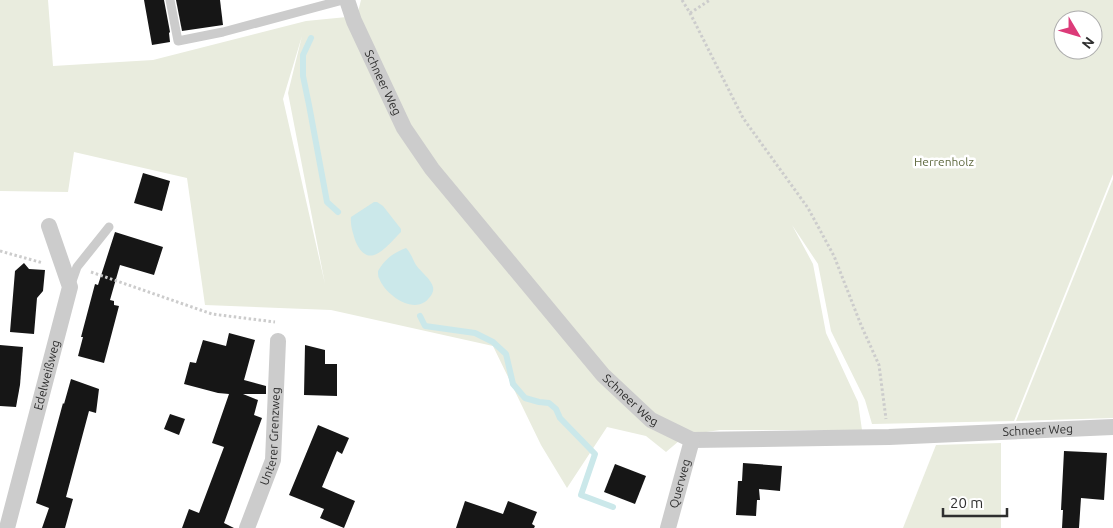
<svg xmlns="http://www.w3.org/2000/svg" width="1113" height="528" viewBox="0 0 1113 528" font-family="Ubuntu,sans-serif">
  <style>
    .green { fill: #e9ecde; fill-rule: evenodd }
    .water { fill: #cbe8ea }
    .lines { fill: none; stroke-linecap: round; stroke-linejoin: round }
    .stream { stroke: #cbe8ea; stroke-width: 6 }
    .building { fill: #161616 }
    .path { stroke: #ccc; stroke-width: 3; stroke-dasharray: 2.5 2.5; stroke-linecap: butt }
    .lane { stroke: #ccc; stroke-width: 9 }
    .street { stroke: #ccc; stroke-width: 16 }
    .labels { text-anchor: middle; stroke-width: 5; stroke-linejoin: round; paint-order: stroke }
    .street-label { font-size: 12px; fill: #2f2f2f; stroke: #fff }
    .park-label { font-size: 12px; fill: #5f693f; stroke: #fff }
  </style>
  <rect width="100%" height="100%" fill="#fff"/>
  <!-- green -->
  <g class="green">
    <path d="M0,0H48L53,66L153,60L306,21L357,16L361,0H1113V174L1014,421L872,424L865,400L831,331L818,264L792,225L813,264L826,333L858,402L862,430H720L686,435L666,452L646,436L607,427L567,488L541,445L493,346L331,310L205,305L187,178L74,152L68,192L0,191ZM1063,20H1093V50H1063ZM302,36L288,93L325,284L283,99Z"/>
    <polygon points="1113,179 1113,418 1016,421"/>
    <polygon points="1001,443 1001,528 903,528 936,445"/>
  </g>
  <!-- water -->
  <g class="water">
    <path d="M374,202H377L383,206L401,229V232C386,247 368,272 355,240C353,233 350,225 351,217Z"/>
    <path d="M406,248C411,253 413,260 416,265C421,272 431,279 433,287C434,291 432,295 429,298C415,316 385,295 379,278C378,277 378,272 378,271C385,259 393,253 406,248Z"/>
  </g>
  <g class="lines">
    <!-- stream -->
    <g class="stream">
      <polyline points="311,38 303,55 303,76 309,105 327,202 338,212"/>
      <polyline points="420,316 425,326 475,333 493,342 506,354 513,384 525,398 539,402 549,403 556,409 560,418 595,454 581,495 613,507"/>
    </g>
  </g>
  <!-- building -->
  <g class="building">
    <polygon points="144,0 164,0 170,32 169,33 170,42 152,45"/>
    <polygon points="176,0 220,0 223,25 182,31"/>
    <polygon points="143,173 170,181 162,211 134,203"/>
    <polygon points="115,232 163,247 154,275 120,265 110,300 114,301 114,305 119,306 104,363 78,356 83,337 81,337 95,284 98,285"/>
    <polygon points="24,263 29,269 45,270 43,291 37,298 34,334 10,332 15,271"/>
    <polygon points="229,333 255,340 244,380 266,386 266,394 243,394 258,400 254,415 262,418 224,523 234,528 182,528 189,509 199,513 224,447 212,443 229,394 218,393 184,384 190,362 196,363 203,340 226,346"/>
    <polygon points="0,345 23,347 20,385 16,407 0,406"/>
    <polygon points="305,345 325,350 325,364 337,364 337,396 304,395"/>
    <polygon points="71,379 99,389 96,413 89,411 81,441 66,497 73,499 65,528 42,528 49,508 36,503 63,403 64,404"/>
    <polygon points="170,414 185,419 179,435 164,429"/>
    <polygon points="318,425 349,438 342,454 337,451 322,487 355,501 344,528 320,518 324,509 289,495"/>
    <polygon points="1064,451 1107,453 1104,500 1081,498 1079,528 1062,528 1063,510 1061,510"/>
    <polygon points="743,463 782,466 780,491 759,489 760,500 757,500 756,516 736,515 738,481 742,481"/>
    <polygon points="615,464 646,476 635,504 604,492"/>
    <polygon points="465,501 503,514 508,501 537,512 532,524 535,526 534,528 456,528"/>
  </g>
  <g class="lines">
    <!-- path -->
    <g class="path">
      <polyline points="682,0 690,13 743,118 808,208 834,256 861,325 879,365 886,419"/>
      <polyline points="690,13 710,0"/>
      <polyline points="0,251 43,263"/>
      <polyline points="91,272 212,314 275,322"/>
    </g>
    <!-- lane -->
    <g class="lane">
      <polyline points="170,0 178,41 223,32 343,0"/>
      <polyline points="71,284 77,267 109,227"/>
    </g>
    <!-- street -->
    <g class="street">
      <path id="s1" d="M347,0L354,21L404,128L432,169L603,375L651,420L692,440L889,437L1113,427"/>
      <path id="s2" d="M7,528L70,287L49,226"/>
      <path id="s3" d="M247,528L273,460L278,341"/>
      <path id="s4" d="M668,528L692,440"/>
    </g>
  </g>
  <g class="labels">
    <!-- street labels -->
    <g class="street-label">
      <text dy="4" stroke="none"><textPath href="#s1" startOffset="90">Schneer Weg</textPath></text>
      <text dy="4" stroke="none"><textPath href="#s2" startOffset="158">Edelweißweg</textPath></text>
      <text dy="4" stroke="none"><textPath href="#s1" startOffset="495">Schneer Weg</textPath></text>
      <text dy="4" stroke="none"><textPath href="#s1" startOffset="915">Schneer Weg</textPath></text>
      <text dy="4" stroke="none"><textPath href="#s3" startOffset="96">Unterer Grenzweg</textPath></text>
      <text dy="4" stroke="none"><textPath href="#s4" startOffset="46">Querweg</textPath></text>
    </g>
    <!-- park labels -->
    <g class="park-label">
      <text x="944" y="166">Herrenholz</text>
    </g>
  </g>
  <!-- north arrow -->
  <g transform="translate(1078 35) rotate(128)"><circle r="24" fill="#ffffff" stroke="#acacac"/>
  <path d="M0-4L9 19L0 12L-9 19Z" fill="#dc3b79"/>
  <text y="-8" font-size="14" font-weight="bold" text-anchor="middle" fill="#2f2f2f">N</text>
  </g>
  <!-- scale -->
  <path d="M943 508v8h64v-8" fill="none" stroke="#2f2f2f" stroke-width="2.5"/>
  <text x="950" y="508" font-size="15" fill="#2f2f2f" stroke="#ffffff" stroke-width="4" paint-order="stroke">20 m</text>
</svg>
